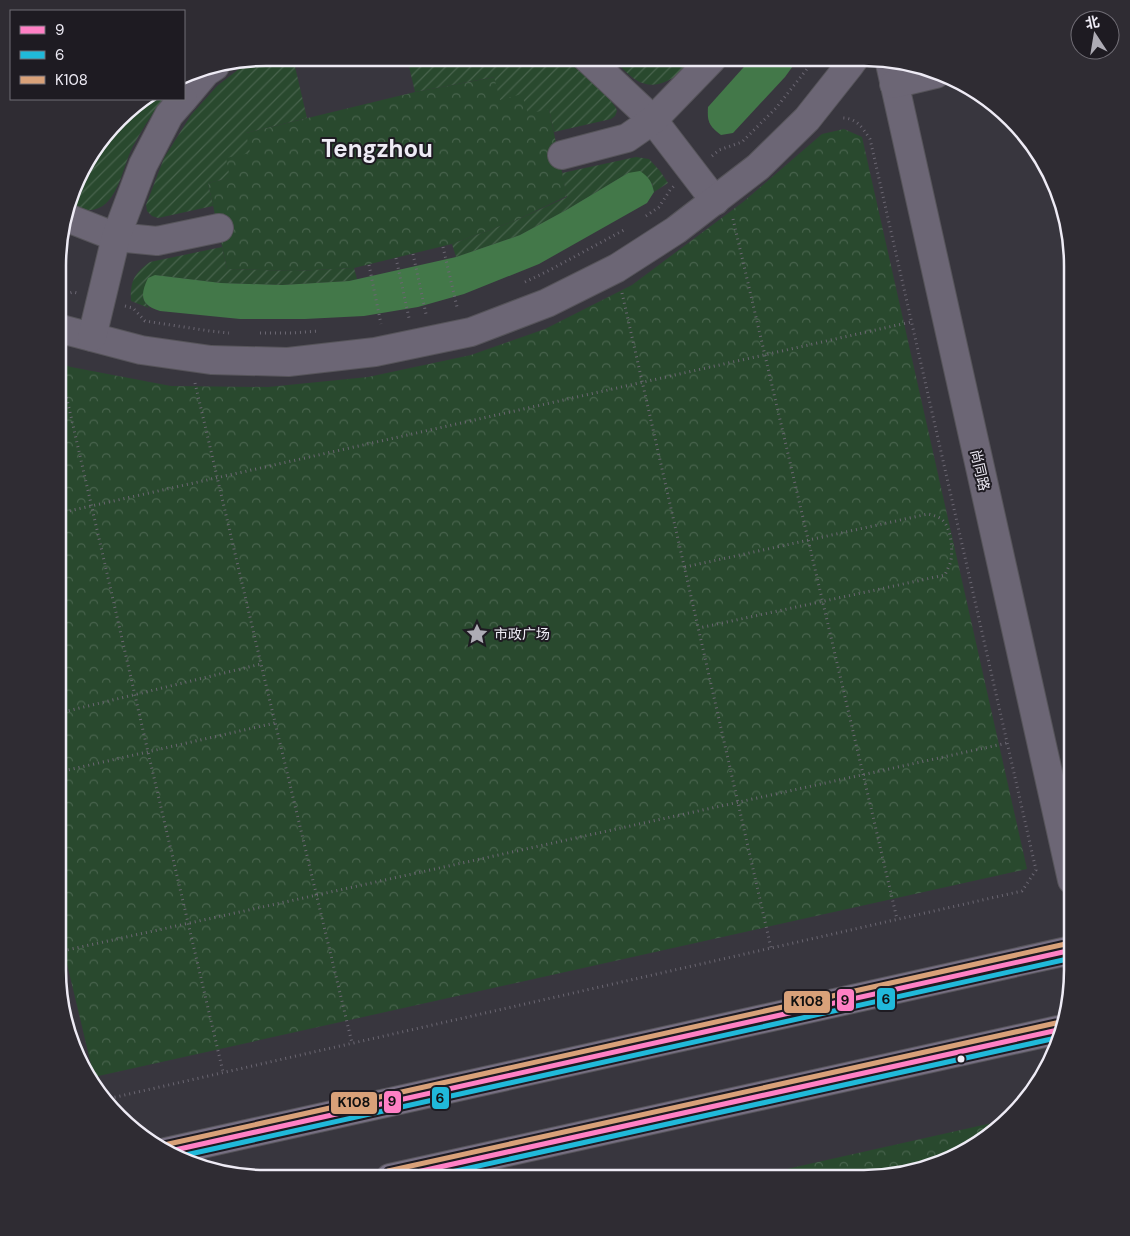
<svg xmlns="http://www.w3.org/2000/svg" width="1130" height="1236" viewBox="0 0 1130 1236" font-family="'DM Sans','Noto Sans SC',sans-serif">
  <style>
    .forest { fill: url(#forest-crowns) }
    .garden { fill: url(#garden-furrows) }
    .water { fill: #437849 }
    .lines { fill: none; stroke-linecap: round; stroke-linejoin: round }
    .minor-casing { stroke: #56545a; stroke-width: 30 }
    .major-casing { stroke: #56545a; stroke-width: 30 }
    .path { stroke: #6b6772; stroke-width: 3; stroke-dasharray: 1 4; stroke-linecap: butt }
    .minor { stroke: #6c6675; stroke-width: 28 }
    .major { stroke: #766f82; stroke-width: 28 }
    .bus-1-casing { stroke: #1e1b22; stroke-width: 9 }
    .bus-2-casing { stroke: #1e1b22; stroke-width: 9 }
    .bus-3-casing { stroke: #1e1b22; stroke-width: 9 }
    .bus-1 { stroke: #ff80c5; stroke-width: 5 }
    .bus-2 { stroke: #20b9da; stroke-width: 5 }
    .bus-3 { stroke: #d9a179; stroke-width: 5 }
    .bus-dot { fill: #eeebf5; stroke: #1e1b22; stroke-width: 2 }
    .labels { text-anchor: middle; stroke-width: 4; stroke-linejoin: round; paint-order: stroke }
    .street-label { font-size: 14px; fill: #eeebf5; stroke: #1e1b22 }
    .poi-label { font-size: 14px; fill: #eeebf5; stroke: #1e1b22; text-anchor: start }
    .town-label { font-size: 24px; font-weight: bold; fill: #eeebf5; stroke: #1e1b22 }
    .rim { fill: none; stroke: #eeebf5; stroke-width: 2.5 }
    .line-badge { stroke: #1e1b22; stroke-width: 2 }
    .pale-badge-label { font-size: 14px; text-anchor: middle; font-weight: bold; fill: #111 }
  </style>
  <defs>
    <pattern id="forest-crowns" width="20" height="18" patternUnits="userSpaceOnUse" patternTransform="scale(1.25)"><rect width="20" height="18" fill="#29492e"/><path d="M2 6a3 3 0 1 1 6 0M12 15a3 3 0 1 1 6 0" fill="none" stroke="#48634d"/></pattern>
    <pattern id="garden-furrows" width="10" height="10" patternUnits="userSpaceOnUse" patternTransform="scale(1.25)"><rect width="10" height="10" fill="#29492e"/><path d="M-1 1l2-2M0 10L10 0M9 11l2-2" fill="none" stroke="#48634d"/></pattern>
  </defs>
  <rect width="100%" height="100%" fill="#38363e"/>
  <!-- forest -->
  <g class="forest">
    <polygon points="495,77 522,94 549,109 567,196 517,220 452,244 354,268 294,271 227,269 208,183 229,178 225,158 246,133 415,92"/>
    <polygon points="844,129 862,137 1027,869 94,1077 58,926 61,364 71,367 171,386 268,387 368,377 471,355 545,329 632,285 743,202 822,134"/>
    <polygon points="1001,1121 980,1144 931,1168 878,1178 746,1178"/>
  </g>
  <!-- garden -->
  <g class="garden">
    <polygon points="266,58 293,58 307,118 246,133 250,153 226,158 230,178 208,183 213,206 158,218 152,216 147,211 146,205 164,158 191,115 217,86 248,62 252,60"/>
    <polygon points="407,58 561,58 583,73 608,97 616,108 617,111 615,116 611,119 554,132 549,109 528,114 522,94 500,100 494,77 415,92"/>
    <path d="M613,58L695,59C680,74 659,94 636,80C628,75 620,66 613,58Z"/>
    <path d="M146,99H163C152,114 141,131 132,148C121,171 116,218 80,209C77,208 73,206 69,204L86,161L129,109Z"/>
    <polygon points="636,157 649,159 660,171 668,183 654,192 652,183 628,173 568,209 520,235 456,257 452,244 517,220 567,197 562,173"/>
    <path d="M222,247L227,269L294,271L354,268L357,279L349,281L282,285L221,283L155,275L143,299L149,308L131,301C130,282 134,273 150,262Z"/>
  </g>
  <!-- water -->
  <g class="water">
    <path d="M751,59H798L785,77L733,133L721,135C709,126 707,122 708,107Z"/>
    <path d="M640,171C649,177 652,182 654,192L647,203L539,264L464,294L418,307L364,316L305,319H240L160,311C140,305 140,295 148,278L155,275L221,283L282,285L349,281L456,257L520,235L568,209L628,173Z"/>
  </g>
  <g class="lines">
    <!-- minor casing -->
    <g class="minor-casing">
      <g id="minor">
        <polyline points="587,58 653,120 715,201"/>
        <polyline points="889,59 1072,880"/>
        <polyline points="894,84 936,74"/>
        <polyline points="184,98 206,72 215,66"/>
        <polyline points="562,155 627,138 653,120 712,59"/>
        <polyline points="65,217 116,237 157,241 219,228"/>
        <polyline points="61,329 141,350 211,360 288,362 375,352 471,332 547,303 617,268 676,230 758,167 807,119 849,66 854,59"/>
        <polyline points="92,337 116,237 143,165 169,115 183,99"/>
      </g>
    </g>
    <!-- major casing -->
    <g class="major-casing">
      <g id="major">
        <polyline points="166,1152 1072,950"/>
        <polyline points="390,1178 1058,1030"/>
      </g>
    </g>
    <!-- path -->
    <g class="path">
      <polyline points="712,156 719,150 742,142 776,108 815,59"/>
      <polyline points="646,216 659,207 670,190 674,186"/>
      <polyline points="733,219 897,919"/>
      <polyline points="443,247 457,307"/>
      <polyline points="413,254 426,314"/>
      <polyline points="396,258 409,318"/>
      <polyline points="369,265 381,324"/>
      <polyline points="525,282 546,272 624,230"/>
      <polyline points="622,293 771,948"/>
      <polyline points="61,296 73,292 77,293"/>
      <polyline points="125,306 133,308 145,321 210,331 229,333"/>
      <polyline points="260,333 292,333 319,331"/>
      <polyline points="61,373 148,752 223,1072"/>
      <polyline points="195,383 261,664 352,1043"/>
      <polyline points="60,513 911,322"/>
      <path d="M685,567L928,514C932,515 936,516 940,518C951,525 953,548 951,560C950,565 947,570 945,575L699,628"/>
      <polyline points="59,713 261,664"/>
      <polyline points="59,772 275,723"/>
      <polyline points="58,952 1007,743"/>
      <polyline points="58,983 72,1044"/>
      <path d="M105,1098L107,1099L1022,891L1036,870L870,139C862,127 856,117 840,118"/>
    </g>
    <!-- minor -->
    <use href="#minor" class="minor"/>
    <!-- major -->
    <use href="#major" class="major"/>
    <!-- bus-1 casing -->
    <g class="bus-1-casing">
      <g id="bus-1">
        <polyline points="166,1152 1072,950"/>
        <polyline points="390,1178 1058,1030"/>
      </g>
    </g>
    <!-- bus-2 casing -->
    <g class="bus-2-casing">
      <g id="bus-2">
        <polyline points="181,1156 1072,958"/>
        <polyline points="424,1178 1056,1038"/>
      </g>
    </g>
    <!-- bus-3 casing -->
    <g class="bus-3-casing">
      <g id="bus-3">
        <polyline points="164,1145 1070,943"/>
        <polyline points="388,1171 1056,1023"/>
      </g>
    </g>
    <!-- bus-1 -->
    <use href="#bus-1" class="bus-1"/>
    <!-- bus-2 -->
    <use href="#bus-2" class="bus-2"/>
    <!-- bus-3 -->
    <use href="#bus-3" class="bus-3"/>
  </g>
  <!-- icons -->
  <defs>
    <g id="sight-bare" transform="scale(1.725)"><path d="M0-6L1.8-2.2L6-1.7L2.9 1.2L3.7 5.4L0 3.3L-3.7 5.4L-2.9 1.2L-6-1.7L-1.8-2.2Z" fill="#aeacb5" stroke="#1e1b22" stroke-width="2.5" paint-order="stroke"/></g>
  </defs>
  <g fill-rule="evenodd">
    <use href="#sight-bare" x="477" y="634"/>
  </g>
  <!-- markers -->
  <circle class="bus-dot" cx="961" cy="1059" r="4.5"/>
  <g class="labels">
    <!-- street labels -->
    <g class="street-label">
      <text transform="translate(980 470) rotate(77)" y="5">尚同路</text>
    </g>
    <!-- poi labels -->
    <g class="poi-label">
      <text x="494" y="639">市政广场</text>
    </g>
    <!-- town labels -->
    <g class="town-label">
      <text x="377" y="157">Tengzhou</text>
    </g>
  </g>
  <!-- crop -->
  <path d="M0 0H1130V1236H0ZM266 66H864A200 200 0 0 1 1064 266V970A200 200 0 0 1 864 1170H266A200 200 0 0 1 66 970V266A200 200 0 0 1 266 66Z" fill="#2f2c33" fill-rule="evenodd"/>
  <path class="rim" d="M266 66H864A200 200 0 0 1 1064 266V970A200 200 0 0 1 864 1170H266A200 200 0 0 1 66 970V266A200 200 0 0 1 266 66Z"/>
  <g class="line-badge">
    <rect x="876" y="987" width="20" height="24" rx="5" fill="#20b9da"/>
    <rect x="836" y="988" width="19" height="24" rx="5" fill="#ff80c5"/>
    <rect x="783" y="990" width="48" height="24" rx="5" fill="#d9a179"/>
    <rect x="431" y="1086" width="19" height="24" rx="5" fill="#20b9da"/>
    <rect x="383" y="1090" width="19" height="24" rx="5" fill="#ff80c5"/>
    <rect x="330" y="1091" width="48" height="24" rx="5" fill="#d9a179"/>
  </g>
  <g class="pale-badge-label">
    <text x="886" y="1004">6</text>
    <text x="845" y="1005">9</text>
    <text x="807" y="1006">K108</text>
    <text x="440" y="1103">6</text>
    <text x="392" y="1106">9</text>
    <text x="354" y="1107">K108</text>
  </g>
  <!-- legend -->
  <rect x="10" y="10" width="175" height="90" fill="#1e1b22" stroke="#716e76"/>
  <rect x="20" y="26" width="25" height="8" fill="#ff80c5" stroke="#716e76"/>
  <text x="55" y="35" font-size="15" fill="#eeebf5">9</text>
  <rect x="20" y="51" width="25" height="8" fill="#20b9da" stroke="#716e76"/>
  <text x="55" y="60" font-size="15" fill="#eeebf5">6</text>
  <rect x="20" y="76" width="25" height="8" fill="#d9a179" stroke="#716e76"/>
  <text x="55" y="85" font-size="15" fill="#eeebf5">K108</text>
  <!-- north arrow -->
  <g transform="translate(1095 35) rotate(348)"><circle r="24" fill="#1e1b22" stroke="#716e76"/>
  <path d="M0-4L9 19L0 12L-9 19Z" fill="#aeacb5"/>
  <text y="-8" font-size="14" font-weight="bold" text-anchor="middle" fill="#eeebf5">北</text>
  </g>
</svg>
